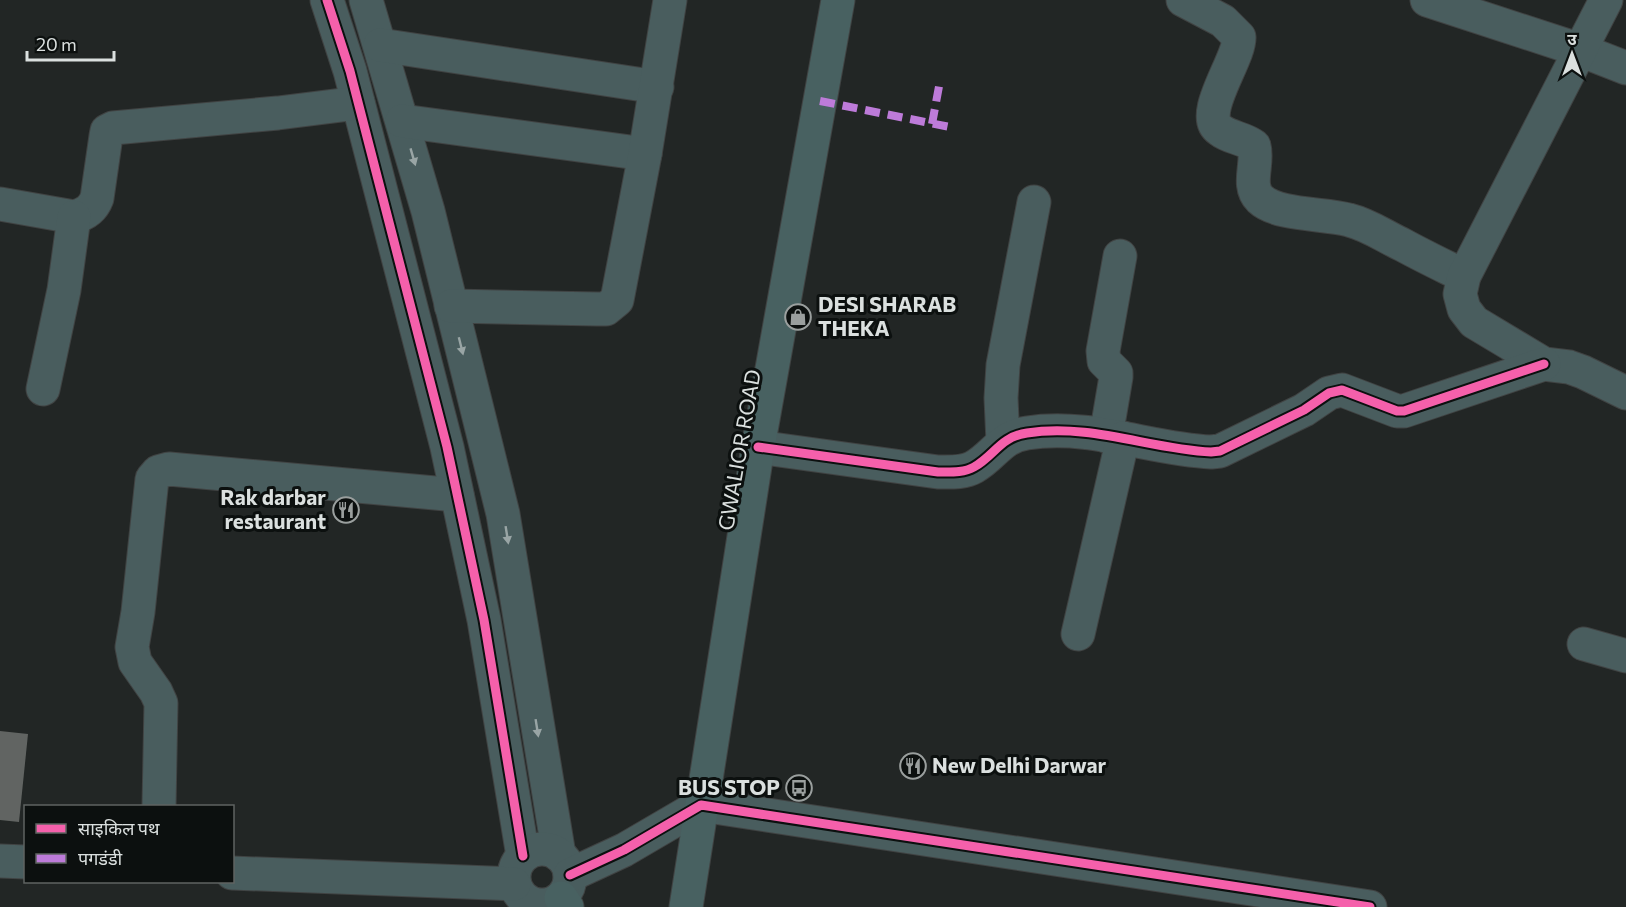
<svg xmlns="http://www.w3.org/2000/svg" width="1626" height="907" viewBox="0 0 1626 907" font-family="Commissioner,'Noto Sans Devanagari',sans-serif">
  <style>
    .building { fill: #616462 }
    .lines { fill: none; stroke-linecap: round; stroke-linejoin: round }
    .minor-casing { stroke: #404343; stroke-width: 35 }
    .major-casing { stroke: #404343; stroke-width: 35 }
    .minor { stroke: #495d5e; stroke-width: 33 }
    .major { stroke: #486161; stroke-width: 33 }
    .quiet { stroke: #bd7bd9; stroke-width: 8; stroke-dasharray: 15 8; stroke-linecap: butt }
    .cycleway-casing { stroke: #0c100f; stroke-width: 13 }
    .cycleway { stroke: #f560ab; stroke-width: 9 }
    .oneway { fill: #99a5a5 }
    .labels { text-anchor: middle; stroke-width: 6; stroke-linejoin: round; paint-order: stroke }
    .poi-label { font-size: 21px; font-weight: bold; fill: #dbe0df; stroke: #0c100f; text-anchor: start }
    .street-label { font-size: 21px; fill: #dbe0df; stroke: #0c100f }
  </style>
  <rect width="100%" height="100%" fill="#222625"/>
  <!-- building -->
  <polygon class="building" points="0,731 28,734 19,822 0,820"/>
  <g class="lines">
    <!-- minor casing -->
    <g class="minor-casing">
      <g id="minor">
        <polyline points="327,0 350,71 447,447 484,620 523,856"/>
        <polyline points="366,0 428,211 503,514 559,855"/>
        <path d="M1183,0L1223,21L1239,37C1240,59 1197,115 1220,130C1230,138 1244,138 1254,146C1259,163 1246,185 1260,199C1278,216 1325,213 1349,220C1369,225 1384,236 1403,245C1423,256 1444,266 1464,276"/>
        <polyline points="1427,0 1580,50 1626,68"/>
        <polyline points="1606,0 1464,276 1460,294 1464,309 1474,322 1544,364 1569,367 1583,372 1626,393"/>
        <polyline points="380,45 657,87"/>
        <polyline points="402,121 645,154"/>
        <path d="M0,204L74,217C86,214 93,209 97,198L106,136L107,131L113,128L278,113L358,103"/>
        <polyline points="451,306 597,309 606,309 617,300 645,154 670,0"/>
        <polyline points="43,389 64,290 74,217"/>
        <polyline points="1106,436 1116,377 1116,373 1104,361 1103,351 1120,256"/>
        <polyline points="1003,442 1001,398 1003,365 1034,202"/>
        <path d="M758,447L938,472C950,472 964,473 974,467C995,455 1000,437 1027,433C1090,423 1150,449 1211,452L1220,451L1304,410L1329,393L1342,390L1397,411H1404L1544,364"/>
        <polyline points="1078,634 1123,438"/>
        <polyline points="1584,644 1626,656"/>
        <polyline points="159,806 161,703 156,692 135,662 132,647 138,612 152,479 158,472 169,469 457,495"/>
        <circle cx="542" cy="877" r="28"/>
        <polyline points="0,861 26,862"/>
        <polyline points="232,873 514,884"/>
        <polyline points="570,875 624,850 701,805 1370,907"/>
      </g>
    </g>
    <!-- major casing -->
    <g class="major-casing">
      <g id="major">
        <polyline points="561,898 567,907"/>
        <polyline points="686,907 758,447 838,0"/>
      </g>
    </g>
    <!-- minor -->
    <use href="#minor" class="minor"/>
    <!-- major -->
    <use href="#major" class="major"/>
    <!-- quiet -->
    <g class="quiet">
      <polyline points="820,101 950,127"/>
      <polyline points="932,124 940,81"/>
    </g>
    <!-- cycleway casing -->
    <g class="cycleway-casing">
      <g id="cycleway">
        <polyline points="327,0 350,71 447,447 484,620 523,856"/>
        <path d="M758,447L938,472C950,472 964,473 974,467C995,455 1000,437 1027,433C1090,423 1150,449 1211,452L1220,451L1304,410L1329,393L1342,390L1397,411H1404L1544,364"/>
        <polyline points="570,875 624,850 701,805 1370,907"/>
      </g>
    </g>
    <!-- cycleway -->
    <use href="#cycleway" class="cycleway"/>
  </g>
  <!-- one-way arrows -->
  <defs><path id="oneway-solid" d="M-6-.8H1V-3.2L6.5 0L1 3.2V.8H-6Z" transform="scale(1.5)"/></defs>
  <g class="oneway">
    <use href="#oneway-solid" transform="translate(413 157) rotate(74)"/>
    <use href="#oneway-solid" transform="translate(461 346) rotate(76)"/>
    <use href="#oneway-solid" transform="translate(507 535) rotate(81)"/>
    <use href="#oneway-solid" transform="translate(537 728) rotate(81)"/>
  </g>
  <!-- icons -->
  <defs>
    <g id="shop-ring" transform="scale(1.35)"><circle r="9.5" fill="#0c100f" stroke="#9a9f9e" stroke-width="1.5"/><path d="M-5-2.5h2.3a2.7 3.5 0 0 1 5.4 0H5L5.5 6h-11ZM-1.5-2.5h3a1.5 2.3 0 0 0-3 0Z" fill="#9a9f9e"/></g>
    <g id="restaurant-ring" transform="scale(1.35)"><circle r="9.5" fill="#0c100f" stroke="#9a9f9e" stroke-width="1.5"/><path d="M-5-6h1v4h1v-4h1v4h1v-4h1v5L-1.5 .5V6h-2V.5L-5-1ZM5-6V6H3V1.5H1.5Q1.5-4 5-6Z" fill="#9a9f9e"/></g>
    <g id="bus-ring" transform="scale(1.35)"><circle r="9.5" fill="#0c100f" stroke="#9a9f9e" stroke-width="1.5"/><path d="M-5-6H5V4H4V6H2V4H-2V6H-4V4H-5ZM-3.5-4V0h7V-4ZM-3.5 1.2v1.5H-2V1.2ZM2 1.2v1.5H3.5V1.2Z" fill="#9a9f9e"/></g>
  </defs>
  <g fill-rule="evenodd">
    <use href="#shop-ring" x="798" y="317"/>
    <use href="#restaurant-ring" x="346" y="510"/>
    <use href="#restaurant-ring" x="913" y="766"/>
    <use href="#bus-ring" x="799" y="788"/>
  </g>
  <g class="labels">
    <!-- poi labels -->
    <g class="poi-label">
      <text x="818" y="312">DESI SHARAB<tspan x="818" dy="24">THEKA</tspan></text>
      <text x="326" y="505" text-anchor="end">Rak darbar<tspan x="326" dy="24">restaurant</tspan></text>
      <text x="932" y="773">New Delhi Darwar</text>
      <text x="780" y="795" text-anchor="end">BUS STOP</text>
    </g>
    <!-- street labels -->
    <g class="street-label">
      <text transform="translate(740 450) rotate(-80)" y="7">GWALIOR ROAD</text>
    </g>
  </g>
  <!-- legend -->
  <rect x="24" y="805" width="210" height="78" fill="#0c100f" stroke="#5f6362" stroke-width="1.5"/>
  <rect x="36" y="824" width="30" height="9" fill="#f560ab" stroke="#5f6362" stroke-width="1.5"/>
  <text x="78" y="835" font-size="18" fill="#dbe0df">साइकिल पथ</text>
  <rect x="36" y="854" width="30" height="9" fill="#bd7bd9" stroke="#5f6362" stroke-width="1.5"/>
  <text x="78" y="865" font-size="18" fill="#dbe0df">पगडंडी</text>
  <!-- north arrow -->
  <g transform="translate(1572 54)" stroke="#0c100f" stroke-width="4.5" paint-order="stroke">
  <path d="M0-4.5L10 22L0 15L-10 22Z" fill="#dbe0df"/>
  <text y="-9" font-size="16" font-weight="bold" text-anchor="middle" fill="#dbe0df">उ</text>
  </g>
  <!-- scale -->
  <path d="M27 51v9h87v-9" fill="none" stroke="#dbe0df" stroke-width="3"/>
  <text x="36" y="51" font-size="18" fill="#dbe0df" stroke="#0c100f" stroke-width="4.5" paint-order="stroke">20 m</text>
</svg>
